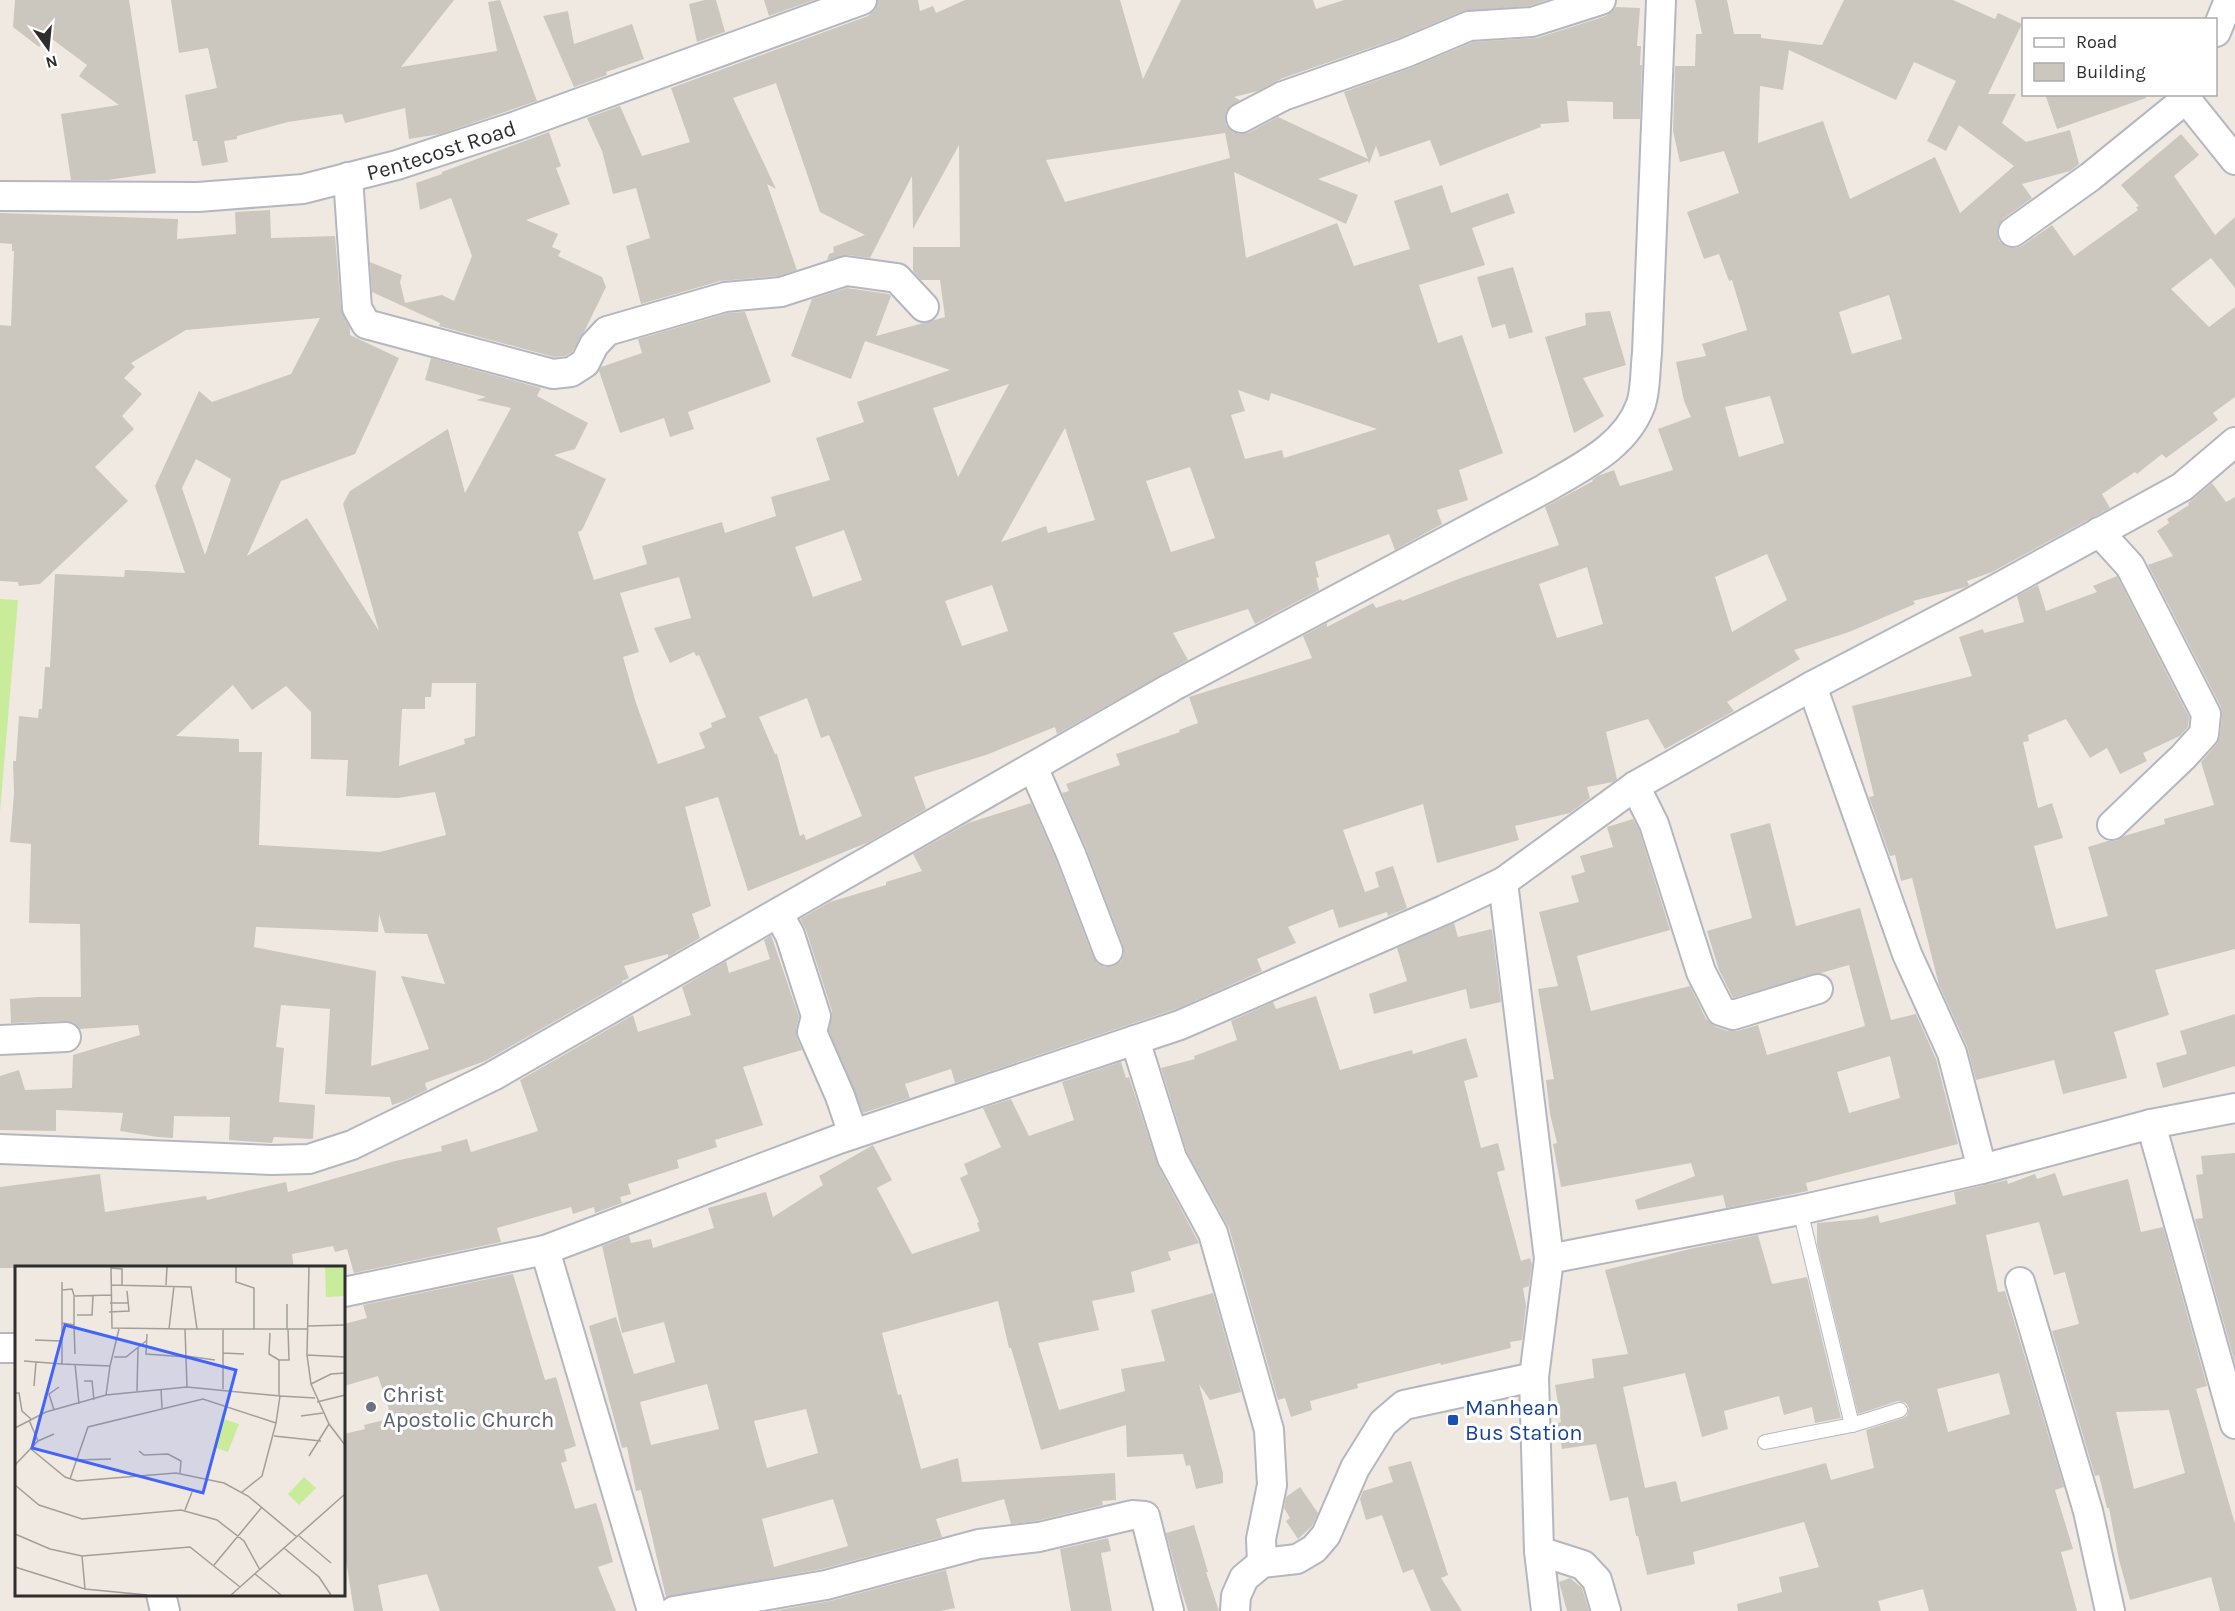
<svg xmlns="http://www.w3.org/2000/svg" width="2235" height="1611" viewBox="0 0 2235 1611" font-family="Karla,sans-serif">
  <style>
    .pitch { fill: #c9ec9a }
    .building { fill: #cbc7bf; fill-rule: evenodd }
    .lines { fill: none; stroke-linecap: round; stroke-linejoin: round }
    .service-casing { stroke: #b4b7c1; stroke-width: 16 }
    .minor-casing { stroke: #b4b7c1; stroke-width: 32 }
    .service { stroke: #fff; stroke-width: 14 }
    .minor { stroke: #fff; stroke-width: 28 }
    .worship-dot { fill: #6b7280; stroke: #fff; stroke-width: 2 }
    .transit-dot { fill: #1a4fb4; stroke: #fff; stroke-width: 2 }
    .labels { text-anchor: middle; stroke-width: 6; stroke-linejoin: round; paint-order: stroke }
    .street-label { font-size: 22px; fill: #2e2e2e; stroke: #fff }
    .worship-label { font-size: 22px; fill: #5b616d; stroke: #fff; text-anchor: start }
    .transit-label { font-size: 22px; fill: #164399; stroke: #fff; text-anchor: start }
    .inset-road { fill: none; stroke: #a29e99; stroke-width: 1.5 }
    .view { fill: #4264fb; fill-opacity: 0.15; stroke: #4264fb; stroke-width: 3 }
    .inset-edge { fill: none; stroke: #2e2e2e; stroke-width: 3 }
  </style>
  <rect width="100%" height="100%" fill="#efe9e1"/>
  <!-- pitch -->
  <polygon class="pitch" points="0,599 18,600 0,812"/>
  <!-- building -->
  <g class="building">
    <polygon points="15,0 129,0 156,173 108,180 71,180 61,114 119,105 79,76 87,65 48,36 39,47 13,27"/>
    <polygon points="171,0 454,0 401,67 497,51 488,2 500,0 537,101 440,134 409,139 405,108 345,123 342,114 288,122 237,136 237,139 224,141 228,162 202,166 197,141 193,141 185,95 217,88 208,48 179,53"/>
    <polygon points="705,0 716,0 725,32 697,42 689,4"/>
    <polygon points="764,0 814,0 769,16"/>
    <path d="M878,0H918L920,11L933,6L936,13L965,0H1120L1143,79L1181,0H1313L1316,9L1344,0H1547L1529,6L1463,11L1399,38L1283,78L1258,91L1234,97L1240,100L1227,110L1225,117L1226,125L1233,132L1240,134L1248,133L1278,117L1368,159L1344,92L1411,68L1473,42L1537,38L1606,16L1616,7L1640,8L1637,46H1641L1640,65H1642L1640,119H1613V102L1567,101L1569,122L1540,124L1541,127L1440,166L1430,140L1380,157L1376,146L1369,164L1368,161L1318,179L1358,195L1346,224L1234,172L1246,258L1337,223L1354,266L1410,249L1394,201L1442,185L1451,213L1508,193L1515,213L1472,228L1485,265L1419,285L1438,343L1462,335L1503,453L1459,470L1468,500L1437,510L1442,524L1395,550L1389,534L1315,562L1319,577L1316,578L1319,590L1255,624L1248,609L1173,633L1188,660L1057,734L1055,727L986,755L914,777L926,809L869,842L748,891L718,797L685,807L711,906L692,914L700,938L668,957V954L624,966L629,978L622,981V983L485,1061L425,1083L427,1090L404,1101L392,1105L390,1097L325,1094L330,1009L281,1005L276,1047L284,1048L279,1102L315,1105L313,1139L274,1137L272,1143L229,1140L230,1117L174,1116L173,1138L158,1137L120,1131L123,1113L56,1110V1131L0,1130V1076L19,1070L25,1090L72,1088L73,1055L140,1035L138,1025L80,1029L74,1023L65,1021L11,1023L10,999L38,997H81L80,924L29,923L31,844L10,842L14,793L13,761H16L19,716L38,718L39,709H42L45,667H50L55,574L124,577L125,570L185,573L155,486L199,391L212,402L291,374L320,318L186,330L131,363L135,367L124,378L142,394L122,416L134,429L95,467L128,501L40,584L19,586L18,582L0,581V325L11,326L14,251H12V244L0,243V213L178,219L177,239L236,234L235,212L270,210L271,238L335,236L341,309L350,329V335L399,358L355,454L281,481L247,556L307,518L379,631L343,504L350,491L448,429L465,493L511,408L476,400L486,397L425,380L431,358L541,388L537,396L588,423L575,449L554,455L606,479L582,530L578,532L594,580L647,564L642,546L722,522L725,533L776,516L771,497L830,480L816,438L864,422L857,402L950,370L865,341L851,379L791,356L812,299L847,288L889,294L891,296L876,336L945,317L940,280H921L913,271V247H960L959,145L913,229L912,176L870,258L848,255L827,260L829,254L834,252L833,247L865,235L820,212L776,83L733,98L776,189L767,184L797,270L778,276L720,281L641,304L626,246L650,238L636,188L613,194L602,151L587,118L620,106L642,156L690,142L671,88L868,16L875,10ZM1225,133L1230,158L1065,202L1046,160ZM1009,384L958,477L933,408ZM1238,390L1269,401L1271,393L1377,429L1284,458L1282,450L1245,459L1231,415L1245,411ZM1065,428L1095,520L1048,533L1046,526L1001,542ZM196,459L231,479L205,555L182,488ZM1190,467L1215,538L1171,552L1146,481ZM844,530L862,580L813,597L795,547ZM679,577L691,618L654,628L670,663L694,652L696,656L699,655L726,717L711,723L712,727L699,733L705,748L658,764L636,703L623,657L639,652L620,593ZM992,585L1008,631L962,646L945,601ZM432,683H476L475,736L464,739L465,744L399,766L402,709H425V697H431ZM233,685L252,710L286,686L311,712V759L348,760L346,796L398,798L435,792L446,835L380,852L259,845L262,752H239V739L176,736ZM807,698L821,738L829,735L862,816L806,840L804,834L800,836L777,754H775L759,717ZM379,914L385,933L427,934L445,984L401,976L429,1049L371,1066L376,971L254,947L256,927L378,932Z"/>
    <path d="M1695,0H1727L1734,34H1761V38L1822,45L1844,0H1953L1995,19L1998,13L2022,24L1988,94H2016L2002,123L2026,142L2070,130L2079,164L2070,171L2022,184L2032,198L2003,219L1998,226L1997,233L1999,241L2007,247L2015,248L2022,246L2052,225L2074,256L2138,210L2136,207L2139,206L2121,185L2181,134L2199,155L2174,176L2215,235L2235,217V288L2211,258L2171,289L2209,327L2235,307V397L2213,413L2218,420L2166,458L2162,454L2137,474L2135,472L2102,494L2110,508L1992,572L1967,581L1969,585L1966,587L1913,601L1915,604L1849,632L1794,650L1800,659L1727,702L1734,711L1665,749L1648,719L1606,732L1617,779L1613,782L1587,787L1590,798L1570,813L1515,826L1519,840L1437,863L1423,804L1343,830L1365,892L1379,887L1375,872L1393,866L1407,908L1388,916L1387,912L1339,928L1333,909L1288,927L1296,943L1257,959L1262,971L1179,1008L955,1083L951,1069L905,1084L910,1098L863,1113L829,1031L832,1011L806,930L800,919L830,902L886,885V882L922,871L913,854L968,823L1031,803L1056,860L1093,957L1097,963L1105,967L1114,966L1121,961L1124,954L1123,945L1086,848L1062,793L1069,791L1066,784L1120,765L1116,754L1180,732L1179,730L1198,723L1189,697L1312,658L1303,636L1327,623V627L1373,603L1376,608L1401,599L1402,601L1461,578L1559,545L1545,507L1593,481L1592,480L1598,476L1614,470L1620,486L1673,470L1658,429L1691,417L1684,401L1676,362L1706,356L1702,344L1747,330L1732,280L1729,281L1719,254L1704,259L1687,212L1739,193L1724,151L1680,162L1673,131L1675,66H1695L1696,34H1702ZM1789,50L1896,100L1914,62L1956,81L1927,141L1946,151L1959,125L2014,166L1960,213L1935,157L1850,199L1823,121L1758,143L1760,86L1783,90ZM1889,295L1902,339L1852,354L1839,312ZM1770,396L1784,443L1739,457L1725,407ZM1767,554L1787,600L1732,632L1715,577ZM1587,567L1603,624L1557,638L1539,584Z"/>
    <polygon points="568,11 574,44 632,24 644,59 606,72 607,75 574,87 543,16"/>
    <polygon points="2045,94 2145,94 2146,98 2057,129"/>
    <polygon points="549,132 561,166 556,168 570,204 526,220 558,234 552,247 561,251 558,256 602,277 606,287 585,330 572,352 565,356 554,357 439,326 440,323 372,292 370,262 402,275 400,282 405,303 442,295 454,301 472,256 451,198 420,210 416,183 442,174 442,172"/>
    <polygon points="1513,267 1533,332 1509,339 1505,324 1492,328 1477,277"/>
    <polygon points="1610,311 1626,365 1583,378 1604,416 1574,433 1545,337 1586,325 1585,313"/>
    <polygon points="745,312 771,382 688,412 694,429 670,437 664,418 620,433 599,371 601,367 642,353 638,339 728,313"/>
    <polygon points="2212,483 2226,502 2235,497 2235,949 2155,970 2169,1015 2114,1032 2127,1078 2063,1094 2054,1060 1976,1080 1967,1046 1939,985 1912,878 1901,881 1895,855 1890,856 1869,797 1874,796 1852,706 1972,676 1959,637 1983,629 1984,633 2024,622 2017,596 2038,585 2046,611 2097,592 2093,586 2117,576 2189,717 2188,727 2180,736 2143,753 2147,761 2120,774 2107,748 2090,758 2066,719 2028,735 2029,741 2023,742 2038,808 2052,803 2063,838 2034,846 2056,929 2108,916 2088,847 2108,841 2116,841 2124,836 2165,824 2164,819 2214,805 2201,762 2216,745 2220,736 2222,716 2221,707 2148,565 2173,556 2157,531 2169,523 2167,519 2189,505 2188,503"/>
    <path d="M1633,819L1639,830L1670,930L1577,956L1591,1011L1690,986L1706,1019L1716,1027L1728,1031H1737L1758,1025L1767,1055L1865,1026L1849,965L1733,998L1719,970L1707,931L1752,918L1730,834L1770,823L1796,926L1860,908L1891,1020L1916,1014L1936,1059L1958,1144L1806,1183L1808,1191L1726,1208L1723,1195L1638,1210L1635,1200L1695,1176L1691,1163L1561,1187L1553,1144L1557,1143L1550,1114L1546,1080L1554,1079L1538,989L1558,986L1539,912L1579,902L1571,876L1585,872L1580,856L1613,847L1607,827ZM1890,1056L1900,1098L1849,1113L1837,1072Z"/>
    <polygon points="1454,923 1458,937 1492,929 1501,1002 1470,1009 1466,989 1374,1014 1369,994 1407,981 1397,948"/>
    <polygon points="771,935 799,1017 796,1029 797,1039 802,1050 743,1067 763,1125 715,1140 717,1147 677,1160 679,1168 628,1184 631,1194 620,1197 622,1203 595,1213 594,1207 573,1214 571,1207 497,1228 501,1242 354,1273 347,1249 335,1252 333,1246 292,1254 294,1268 0,1268 0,1187 100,1174 105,1212 206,1196 207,1200 286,1182 288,1192 395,1161 442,1151 441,1146 467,1139 471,1152 538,1131 520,1080 633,1015 638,1032 691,1015 682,987 726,961 729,973 770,959 764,940"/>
    <polygon points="1316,996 1340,1070 1412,1050 1413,1054 1466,1038 1478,1077 1464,1081 1481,1148 1498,1143 1505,1170 1497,1172 1521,1261 1530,1258 1532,1264 1529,1286 1523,1288 1526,1306 1522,1340 1510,1342 1511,1348 1441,1365 1440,1363 1357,1384 1358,1388 1310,1401 1312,1410 1291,1417 1285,1398 1278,1400 1229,1228 1187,1152 1161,1068 1195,1059 1194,1056 1237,1040 1231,1021 1273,1002 1276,1009"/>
    <polygon points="2235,1014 2235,1066 2163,1088 2156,1063 2187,1054 2180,1031"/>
    <path d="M1121,1062L1126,1078L1129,1077L1158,1166L1199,1243L1168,1252L1171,1260L1131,1272L1135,1292L1092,1301L1099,1330L1038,1343L1059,1410L1125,1391L1121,1369L1165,1361L1151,1310L1213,1293L1241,1392L1210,1400L1199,1384L1223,1473V1483L1196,1489L1190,1465L1186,1466L1183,1454L1127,1457L1126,1425L1041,1450L1011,1348H1009L998,1301L882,1333L898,1395L901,1394L921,1469L958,1458L962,1482L1115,1473L1116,1500L1102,1501L1103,1505L1036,1521L1011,1524L1004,1499L936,1519L942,1537L822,1569L666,1597L641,1490L636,1491L627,1447L622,1448L589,1326L616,1317L634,1374L675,1362L664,1322L622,1333L602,1246L629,1236L631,1243L651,1239L653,1248L714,1228L708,1208L766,1192L773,1217L823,1185L819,1176L873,1145L892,1180L877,1188L912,1254L980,1231L977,1223L979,1222L960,1178L968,1174L964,1164L1001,1147L983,1108L1011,1099L1029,1136L1074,1120L1062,1082ZM707,1384L719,1429L651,1445L640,1402ZM806,1409L818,1453L767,1468L754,1421ZM833,1499L848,1546L774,1567L762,1519Z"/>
    <polygon points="2235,1153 2235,1363 2195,1219 2203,1218 2196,1175 2203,1174 2201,1156"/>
    <path d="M2055,1173L2063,1196L2128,1179L2141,1232L2163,1227L2207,1386L2196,1389L2235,1524V1611H2220L2211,1577L2130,1600L2119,1560L2109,1508H2107L2099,1475L2095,1476L2052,1331L2079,1324L2065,1272L2054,1275L2039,1222L1986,1235L1998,1292L2005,1291L2064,1487L2055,1490L2073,1549L2061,1552L2077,1611H1929L1923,1589L1878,1601L1881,1611H1738L1737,1604L1782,1592L1779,1577L1819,1567L1804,1522L1693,1552L1695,1564L1647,1575L1638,1536H1636L1628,1497L1610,1501L1596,1444L1562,1449L1558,1423L1561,1422L1555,1385L1594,1378L1592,1359L1628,1354L1605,1270L1694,1248L1758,1235L1772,1284L1807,1277L1841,1418L1815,1423L1812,1407L1784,1415L1779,1396L1724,1411L1728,1429L1702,1437L1685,1373L1623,1387L1645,1488L1676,1481L1681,1502L1826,1463L1831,1480L1874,1468L1866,1430L1903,1418L1907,1416L1909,1408L1906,1403L1898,1401L1858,1414L1817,1244V1223L1862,1219L1878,1215L1880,1223L1956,1204L1954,1192L2007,1180L2008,1184L2035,1174L2037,1179ZM1999,1373L2010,1414L1948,1432L1937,1389ZM2169,1410L2185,1473L2134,1489L2116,1412Z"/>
    <polygon points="513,1274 545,1380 556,1377 576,1446 564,1450 567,1461 561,1463 575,1509 596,1503 602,1522 613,1562 598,1567 616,1611 440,1611 427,1574 378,1585 383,1611 354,1611 344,1548 344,1434 365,1429 364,1425 392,1418 378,1376 344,1386 344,1324 367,1318 363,1305"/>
    <polygon points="1411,1461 1448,1575 1441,1578 1462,1611 1431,1611 1413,1569 1403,1573 1382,1515 1366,1520 1360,1499 1363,1491 1393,1482 1388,1467"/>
    <polygon points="1300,1487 1318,1513 1312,1526 1298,1539 1286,1521 1290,1518 1284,1508 1286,1497"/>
    <polygon points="1194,1525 1208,1572 1206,1572 1219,1611 1188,1611 1180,1586 1166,1533"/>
    <polygon points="1108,1538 1111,1551 1101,1553 1112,1611 1071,1611 1060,1549"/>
    <polygon points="946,1570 955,1608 941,1611 772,1611 830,1601"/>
    <polygon points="1570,1578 1582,1588 1589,1611 1567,1611 1559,1582"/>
  </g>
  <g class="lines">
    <!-- service casing -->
    <g class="service-casing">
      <g id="service">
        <polyline points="1800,1210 1852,1425"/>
        <polyline points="1765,1442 1852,1425 1900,1410"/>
      </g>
    </g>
    <!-- minor casing -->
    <g class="minor-casing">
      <g id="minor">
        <polyline points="2216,32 2229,0"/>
        <polyline points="2186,99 2235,160"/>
        <polyline points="1241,118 1283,96 1405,53 1469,26 1532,22 1601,0"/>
        <polyline points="348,177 357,308 366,324 553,374 571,372 585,363 594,345 607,331 725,297 781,292 846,271 897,278 924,307"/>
        <path id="s1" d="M0,196L198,197L303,189L397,165L516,126L862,0"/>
        <polyline points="2013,232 2090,177 2186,99 2188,94"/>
        <polyline points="2099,532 2130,566 2206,714 2204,734 2183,757 2112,825"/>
        <polyline points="1812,686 1907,954 1952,1053 1982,1169"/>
        <polyline points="1033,767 1071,854 1108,951"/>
        <polyline points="1635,786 1654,824 1701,972 1721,1011 1733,1015 1818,989"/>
        <polyline points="1503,882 1549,1259 1800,1210 1982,1169 2151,1124 2235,1424"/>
        <polyline points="778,913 790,935 816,1016 812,1032 840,1096 853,1134"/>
        <polyline points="0,1040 66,1037"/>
        <polyline points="1135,1040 1172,1158 1213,1233 1269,1430 1272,1485 1261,1539 1262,1563"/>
        <polyline points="2151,1124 2235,1108"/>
        <path d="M0,1149L272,1160L309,1159L352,1145L493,1076L1172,687L1544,489C1581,467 1626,447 1641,404C1646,389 1645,369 1647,353L1661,0"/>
        <polyline points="545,1250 652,1611"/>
        <polyline points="2020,1282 2088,1511 2110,1611"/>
        <polyline points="344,1292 545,1250 839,1139 1180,1025 1444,910 1503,882 1635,786 1812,686 1967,605 2182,487 2235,442"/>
        <polyline points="0,1348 16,1348"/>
        <polyline points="1539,1551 1583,1565 1597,1580 1606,1611"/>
        <polyline points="161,1594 165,1611"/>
        <polyline points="674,1611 826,1585 979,1544 1039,1537 1132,1515 1145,1516 1169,1611"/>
        <polyline points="1235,1611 1236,1596 1244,1578 1262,1563 1297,1559 1314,1549 1326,1535 1355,1468 1383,1423 1404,1405 1534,1377"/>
        <polyline points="1546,1611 1539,1551 1534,1377 1549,1259"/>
      </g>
    </g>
    <!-- service -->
    <use href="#service" class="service"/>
    <!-- minor -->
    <use href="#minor" class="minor"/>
  </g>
  <!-- markers -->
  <circle class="worship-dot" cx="371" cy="1407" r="6"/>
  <rect class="transit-dot" x="1447" y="1414" width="12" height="12" rx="3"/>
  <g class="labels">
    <!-- street labels -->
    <g class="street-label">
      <text dy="8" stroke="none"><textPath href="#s1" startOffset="447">Pentecost Road</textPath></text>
    </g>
    <!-- worship labels -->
    <g class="worship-label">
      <text x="383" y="1402">Christ<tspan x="383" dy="25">Apostolic Church</tspan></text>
    </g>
    <!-- transit labels -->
    <g class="transit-label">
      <text x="1465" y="1415">Manhean<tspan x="1465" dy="25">Bus Station</tspan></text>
    </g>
  </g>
  <!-- overview -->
  <g transform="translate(15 1266)">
    <rect width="330" height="330" fill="#efe9e1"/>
    <path d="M310,1H330V30L311,31ZM209,153L224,158L213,186L199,181ZM289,211L301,222L284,239L273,228Z" fill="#c9ec9a"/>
    <path class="inset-road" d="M96,1L97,62L170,63M221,1V16L239,22V63M294,1L292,89L296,118L314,158L330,179M96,2L107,3V19M47,16V98L95,100L91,129M97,19L176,21L182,63M151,19L152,1M47,24L57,23L59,29V59M60,30L96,29M95,37H114M94,46L114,45L112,25M62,49H77L78,30M47,57L59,59L60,88M293,60L330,59M154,63L159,20M272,63V38M208,64V123M255,67L254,88L264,94M132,68L131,88L171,91M20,74L46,75M208,87L229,88M292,89L330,91M171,90L200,94M99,91H111L131,75M9,95L47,98M60,98L64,138M95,100L104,63M69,115H77L79,134M296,118L316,108L330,107M19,120L21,96M172,121L170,63H293M146,123L147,142M122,125L123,82M0,127H4L7,145L16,153M264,130V94H274L273,63M265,130L300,132M302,136L330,129M39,144L34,128L44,121M286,150L308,147M14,154L23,175M0,162L31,146L91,129L172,121L265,130L261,157M259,170L306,175M16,183L50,211L62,215L161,207L209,217L233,230L282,271M124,185L129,189L153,188L166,195L165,207M294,190L314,158M61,194L96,193M0,199L23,175L39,168M55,213L73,161L188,133L261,157L247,210L227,226M0,219L24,239L67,253L166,244L202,254L229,275L245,304M170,244L177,226M0,268L35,283L67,290L175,281L225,321M284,270L316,297M269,282L304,311L316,329M67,290L70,323L132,329M199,299L247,241M0,301L70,323M240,308L266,329M216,329L330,228"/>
    <path class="view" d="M50,59L221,104L188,227L17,182Z"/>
    <rect width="330" height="330" class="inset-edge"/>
  </g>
  <!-- legend -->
  <rect x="2022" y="18" width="195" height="78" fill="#ffffff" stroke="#ababab" stroke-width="1.5"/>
  <rect x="2034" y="38" width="30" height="9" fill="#ffffff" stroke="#ababab" stroke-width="1.5"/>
  <text x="2076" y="48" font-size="18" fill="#2e2e2e">Road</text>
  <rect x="2034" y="63" width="30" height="18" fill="#cbc7bf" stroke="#ababab" stroke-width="1.5"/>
  <text x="2076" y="78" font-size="18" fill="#2e2e2e">Building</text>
  <!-- north arrow -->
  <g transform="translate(48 48) rotate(165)" stroke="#ffffff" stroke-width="4.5" paint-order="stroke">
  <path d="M0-4.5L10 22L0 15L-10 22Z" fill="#2e2e2e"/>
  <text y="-9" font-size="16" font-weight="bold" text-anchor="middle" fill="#2e2e2e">N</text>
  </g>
</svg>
